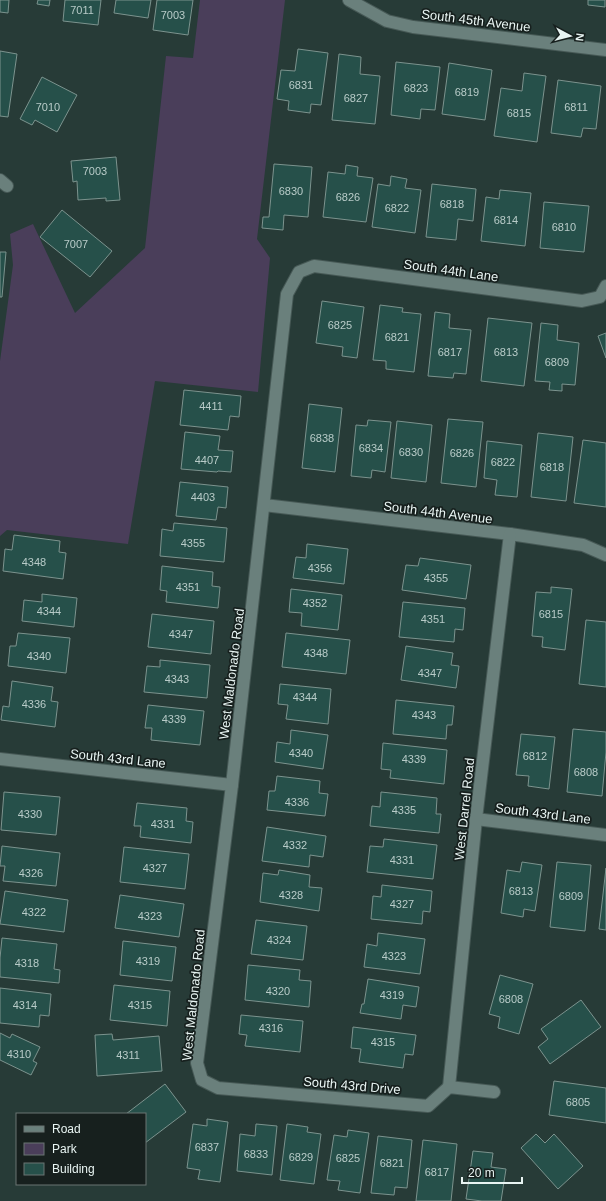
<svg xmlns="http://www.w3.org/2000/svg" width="606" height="1201" viewBox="0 0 606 1201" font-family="Helvetica,sans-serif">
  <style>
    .green { fill: #4a3e5a }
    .building { fill: #26504a; stroke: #7c938e }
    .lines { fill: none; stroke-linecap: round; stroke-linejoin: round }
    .minor-casing { stroke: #475956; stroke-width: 14 }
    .minor { stroke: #6a807c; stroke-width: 12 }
    .labels { text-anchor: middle; stroke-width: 3.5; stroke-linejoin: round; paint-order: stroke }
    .number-label { font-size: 11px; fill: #b8cbc8 }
    .street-label { font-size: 13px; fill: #e8f4f2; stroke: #17201e }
  </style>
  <rect width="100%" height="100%" fill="#273b37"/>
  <!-- green -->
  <polygon class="green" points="200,0 285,0 257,239 270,258 258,392 155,381 128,544 7,530 0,536 0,361 13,265 10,234 33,224 75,313 145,248 166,56 193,58"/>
  <!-- building -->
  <g class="building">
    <polygon points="0,0 9,0 8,13 0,12"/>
    <polygon points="38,0 50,0 49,6 37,4"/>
    <polygon points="65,0 101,0 98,25 63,21"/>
    <polygon points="116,0 151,0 148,18 114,13"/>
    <polygon points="157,0 193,0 188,35 153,30"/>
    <polygon points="588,0 605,0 605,7 588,5"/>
    <polygon points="298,49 328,53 321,105 311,104 310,113 288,110 289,101 277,99 281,70 295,71"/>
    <polygon points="0,51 17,54 8,117 0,116"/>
    <polygon points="339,54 361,57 360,74 380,76 375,124 332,120"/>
    <polygon points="396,62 440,67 435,110 421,109 420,119 391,115"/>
    <polygon points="449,63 492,70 485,120 442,114"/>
    <polygon points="524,73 546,76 537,142 494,136 501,88 522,91"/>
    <polygon points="42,77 77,95 57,132 35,120 32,125 20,119"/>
    <polygon points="558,80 601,86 596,129 583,128 581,137 551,133"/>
    <polygon points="116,157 120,200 106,201 106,198 78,200 77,181 73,182 71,161"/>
    <polygon points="274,164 312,167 308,217 284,215 283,230 262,228 263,217 269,217"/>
    <polygon points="346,165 358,167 357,176 373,178 366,222 323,217 328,172 345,174"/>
    <polygon points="391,176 407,179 405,188 421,190 415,233 372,227 378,184 390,186"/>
    <polygon points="432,184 476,189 473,221 458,219 456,240 426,237"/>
    <polygon points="500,190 531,193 525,246 481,241 486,197 499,199"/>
    <polygon points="544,202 589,206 584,252 540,248"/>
    <polygon points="62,210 112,251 90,277 40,237"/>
    <polygon points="0,252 6,252 2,297 0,297"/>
    <polygon points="322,301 364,307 357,358 342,356 343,347 316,343"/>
    <polygon points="380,305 403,308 402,312 421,314 414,372 386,369 386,361 373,360"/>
    <polygon points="435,312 450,314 449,328 471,330 466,374 454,373 453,378 428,376"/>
    <polygon points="488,318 532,323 524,386 481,381"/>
    <polygon points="541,323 558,325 557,340 579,343 575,385 562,384 562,391 549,390 550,382 535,381"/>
    <polygon points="606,333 606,358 598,336"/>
    <polygon points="184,390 241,396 239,417 230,416 228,430 180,425"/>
    <polygon points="309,404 342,408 335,472 302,468"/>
    <polygon points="448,419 483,422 476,487 441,483"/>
    <polygon points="368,420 391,422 385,472 372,470 371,478 351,476 356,425 367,426"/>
    <polygon points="397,421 432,425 426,482 391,478"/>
    <polygon points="185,432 220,436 218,450 233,451 231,472 218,471 217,472 181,469"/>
    <polygon points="538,433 573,437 566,501 531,497"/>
    <polygon points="583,440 606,443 606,507 574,503"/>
    <polygon points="487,441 522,445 517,497 495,495 497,480 484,478"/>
    <polygon points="180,482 228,487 226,508 218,507 216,520 176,516"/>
    <polygon points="174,523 227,528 224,562 160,556 162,529 173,531"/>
    <polygon points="14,535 60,541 59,552 66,553 63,579 3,571 5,549 12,550"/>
    <polygon points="307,544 348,549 344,584 293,578 296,557 306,558"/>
    <polygon points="420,558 471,565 466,599 402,590 406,565 418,566"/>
    <polygon points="162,566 213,572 212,586 220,587 218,608 166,602 167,591 160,590"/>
    <polygon points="551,587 572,589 565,650 542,647 543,637 532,636 536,592 551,593"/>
    <polygon points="291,589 342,595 338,630 301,626 302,613 289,612"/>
    <polygon points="42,594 77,598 74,627 22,621 24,600 42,602"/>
    <polygon points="403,602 465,608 463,630 455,629 454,642 399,637"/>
    <polygon points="152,614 214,621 211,654 148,647"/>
    <polygon points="586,620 606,622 606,687 579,684"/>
    <polygon points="18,633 70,638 66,673 8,666 10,646 16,646"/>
    <polygon points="286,633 350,640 346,674 282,667"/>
    <polygon points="406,646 453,653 451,665 459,666 456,688 401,680"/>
    <polygon points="160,660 210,665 207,698 144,692 147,666 160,667"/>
    <polygon points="12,681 53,687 51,701 58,702 55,727 1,720 3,706 9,707"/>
    <polygon points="280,684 331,689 328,724 286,719 288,705 278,704"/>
    <polygon points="396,700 454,706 452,725 447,725 446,739 393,734"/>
    <polygon points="148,705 204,711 200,745 151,740 152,728 145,728"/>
    <polygon points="573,729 606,732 606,752 602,796 567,792"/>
    <polygon points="291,730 328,735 323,769 275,762 277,742 290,744"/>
    <polygon points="521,734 555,737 549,789 528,786 529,776 516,775"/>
    <polygon points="383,743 447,750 444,784 390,778 391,770 381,769"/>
    <polygon points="277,776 320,781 319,793 328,794 325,816 267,810 269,791 275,791"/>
    <polygon points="4,792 60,797 56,835 1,830"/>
    <polygon points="381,792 437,798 436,814 441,814 439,833 370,826 372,806 380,807"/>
    <polygon points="137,803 187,808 186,821 193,822 191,843 140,837 141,826 134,826"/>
    <polygon points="267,827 326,836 323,857 310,855 309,867 262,861"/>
    <polygon points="384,839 437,845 433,879 367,872 370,846 383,847"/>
    <polygon points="2,846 60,853 56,886 3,881 5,866 0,866"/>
    <polygon points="124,847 189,854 185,889 120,882"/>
    <polygon points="522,862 542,865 535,911 524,909 523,917 501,913 507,870 520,872"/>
    <polygon points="557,862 591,865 585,931 550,927"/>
    <polygon points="606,868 606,930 599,929"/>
    <polygon points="279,870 310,875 309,887 322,888 319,911 260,902 263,873 278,875"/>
    <polygon points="382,885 432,891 430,912 423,911 422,924 371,919 373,896 381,897"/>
    <polygon points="5,891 68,900 64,932 0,924"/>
    <polygon points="120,895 184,904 179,937 115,928"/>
    <polygon points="256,920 307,926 303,960 251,954"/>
    <polygon points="378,933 425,939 420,974 364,967 367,944 377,946"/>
    <polygon points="2,938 57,944 54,969 60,970 59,983 0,977 0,958"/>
    <polygon points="123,941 176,947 172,981 120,975"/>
    <polygon points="248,965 300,970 299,980 311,981 309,1007 245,1000"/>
    <polygon points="500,975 533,984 519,1034 498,1028 500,1017 489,1014"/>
    <polygon points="368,979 419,987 416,1007 403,1005 401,1019 360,1013 362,1004 364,1004"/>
    <polygon points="114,985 170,991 167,1026 110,1020"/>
    <polygon points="0,988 51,994 49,1016 40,1015 39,1027 0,1023"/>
    <polygon points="581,1000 601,1027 550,1064 538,1047 548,1039 541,1029"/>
    <polygon points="241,1015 303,1021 300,1052 245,1046 247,1035 239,1034"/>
    <polygon points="353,1027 416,1035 413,1055 405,1054 403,1068 359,1062 361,1049 351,1048"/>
    <polygon points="0,1033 10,1038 12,1034 40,1047 33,1061 37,1063 31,1075 0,1060"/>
    <polygon points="112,1034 113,1040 159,1036 162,1071 97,1076 95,1035"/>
    <polygon points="554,1081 606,1088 606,1123 549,1115"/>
    <polygon points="165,1084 186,1112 145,1143 145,1114 126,1114"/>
    <polygon points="207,1119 228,1122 220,1182 198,1179 200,1170 187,1168 193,1124 207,1126"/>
    <polygon points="256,1124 277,1126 272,1175 237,1171 240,1134 255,1136"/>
    <polygon points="287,1124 308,1127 307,1132 321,1134 314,1184 280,1180"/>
    <polygon points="348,1130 369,1133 360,1193 338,1190 340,1181 327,1180 334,1135 347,1137"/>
    <polygon points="536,1134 545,1143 554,1134 583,1166 558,1189 521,1148"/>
    <polygon points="378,1136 412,1140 407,1188 395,1187 394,1195 371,1193"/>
    <polygon points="423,1140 457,1144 451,1201 416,1201"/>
    <polygon points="473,1151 493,1153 491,1167 506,1169 501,1201 482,1201 466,1199"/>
  </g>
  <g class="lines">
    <!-- minor casing -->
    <g class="minor-casing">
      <g id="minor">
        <polyline points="349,0 387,21 413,27 606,50"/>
        <polyline points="0,180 7,186"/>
        <polyline points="264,505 510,534 583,545 606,555"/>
        <polyline points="0,759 232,785"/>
        <polyline points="476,819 606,835"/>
        <polyline points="449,1087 476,819 510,534"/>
        <polyline points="494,1092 449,1087 428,1106 218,1088 202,1080 197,1063 232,785 287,294 299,272 314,266 582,301 600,297 606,286"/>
      </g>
    </g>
    <!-- minor -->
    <use href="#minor" class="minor"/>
  </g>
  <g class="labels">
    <!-- number labels -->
    <g class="number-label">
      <text x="82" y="14">7011</text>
      <text x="173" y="19">7003</text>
      <text x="301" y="89">6831</text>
      <text x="416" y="92">6823</text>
      <text x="467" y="96">6819</text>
      <text x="356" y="102">6827</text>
      <text x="48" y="111">7010</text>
      <text x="576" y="111">6811</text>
      <text x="519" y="117">6815</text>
      <text x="95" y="175">7003</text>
      <text x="291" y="195">6830</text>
      <text x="348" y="201">6826</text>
      <text x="452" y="208">6818</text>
      <text x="397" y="212">6822</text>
      <text x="506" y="224">6814</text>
      <text x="564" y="231">6810</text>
      <text x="76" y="248">7007</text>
      <text x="340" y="329">6825</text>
      <text x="397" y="341">6821</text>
      <text x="450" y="356">6817</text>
      <text x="506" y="356">6813</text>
      <text x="557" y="366">6809</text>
      <text x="211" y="410">4411</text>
      <text x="322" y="442">6838</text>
      <text x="371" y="452">6834</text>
      <text x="411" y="456">6830</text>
      <text x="462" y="457">6826</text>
      <text x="207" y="464">4407</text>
      <text x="503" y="466">6822</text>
      <text x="552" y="471">6818</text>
      <text x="203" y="501">4403</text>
      <text x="193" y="547">4355</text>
      <text x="34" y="566">4348</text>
      <text x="320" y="572">4356</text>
      <text x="436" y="582">4355</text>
      <text x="188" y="591">4351</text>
      <text x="315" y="607">4352</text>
      <text x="49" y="615">4344</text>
      <text x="551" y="618">6815</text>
      <text x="433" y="623">4351</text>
      <text x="181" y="638">4347</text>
      <text x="316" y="657">4348</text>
      <text x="39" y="660">4340</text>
      <text x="430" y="677">4347</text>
      <text x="177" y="683">4343</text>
      <text x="305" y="701">4344</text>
      <text x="34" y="708">4336</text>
      <text x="424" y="719">4343</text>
      <text x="174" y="723">4339</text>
      <text x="301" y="757">4340</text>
      <text x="535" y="760">6812</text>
      <text x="414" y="763">4339</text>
      <text x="586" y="776">6808</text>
      <text x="297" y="806">4336</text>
      <text x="404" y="814">4335</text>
      <text x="30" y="818">4330</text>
      <text x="163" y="828">4331</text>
      <text x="295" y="849">4332</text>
      <text x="402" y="864">4331</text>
      <text x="155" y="872">4327</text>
      <text x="31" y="877">4326</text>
      <text x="521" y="895">6813</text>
      <text x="291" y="899">4328</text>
      <text x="571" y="900">6809</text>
      <text x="402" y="908">4327</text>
      <text x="34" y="916">4322</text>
      <text x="150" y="920">4323</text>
      <text x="279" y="944">4324</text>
      <text x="394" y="960">4323</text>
      <text x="148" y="965">4319</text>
      <text x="27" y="967">4318</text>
      <text x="278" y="995">4320</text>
      <text x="392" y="999">4319</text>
      <text x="511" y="1003">6808</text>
      <text x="25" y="1009">4314</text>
      <text x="140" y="1009">4315</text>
      <text x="271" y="1032">4316</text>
      <text x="383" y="1046">4315</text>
      <text x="19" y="1058">4310</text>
      <text x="128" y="1059">4311</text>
      <text x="578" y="1106">6805</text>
      <text x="207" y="1151">6837</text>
      <text x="256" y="1158">6833</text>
      <text x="301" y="1161">6829</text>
      <text x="348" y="1162">6825</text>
      <text x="392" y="1167">6821</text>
      <text x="437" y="1176">6817</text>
    </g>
    <!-- street labels -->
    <g class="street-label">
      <text transform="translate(476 20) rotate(7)" y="5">South 45th Avenue</text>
      <text transform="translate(451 270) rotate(8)" y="5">South 44th Lane</text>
      <text transform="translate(438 512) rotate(7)" y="5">South 44th Avenue</text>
      <text transform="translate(231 674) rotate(-83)" y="5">West Maldonado Road</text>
      <text transform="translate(118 758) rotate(6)" y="5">South 43rd Lane</text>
      <text transform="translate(464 809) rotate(-84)" y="5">West Darrel Road</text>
      <text transform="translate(543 813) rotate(7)" y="5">South 43rd Lane</text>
      <text transform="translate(193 995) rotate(-84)" y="5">West Maldonado Road</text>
      <text transform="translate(352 1085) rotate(5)" y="5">South 43rd Drive</text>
    </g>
  </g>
  <!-- legend -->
  <rect x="16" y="1113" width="130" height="72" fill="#17201e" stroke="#6b7573"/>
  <rect x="24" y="1126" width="20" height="6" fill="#6a807c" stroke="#6b7573"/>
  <text x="52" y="1133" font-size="12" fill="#e8f4f2">Road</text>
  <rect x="24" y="1143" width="20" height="12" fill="#4a3e5a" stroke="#6b7573"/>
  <text x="52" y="1153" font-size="12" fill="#e8f4f2">Park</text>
  <rect x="24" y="1163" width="20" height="12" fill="#26504a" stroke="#6b7573"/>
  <text x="52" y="1173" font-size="12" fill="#e8f4f2">Building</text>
  <!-- north arrow -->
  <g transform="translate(570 36) rotate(97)" stroke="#17201e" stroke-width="3" paint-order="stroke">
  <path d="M0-3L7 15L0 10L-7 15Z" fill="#e8f4f2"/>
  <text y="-6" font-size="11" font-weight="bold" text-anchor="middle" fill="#e8f4f2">N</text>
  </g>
  <!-- scale -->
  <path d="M462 1177v6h60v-6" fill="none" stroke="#e8f4f2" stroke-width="2"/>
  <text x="468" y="1177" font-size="12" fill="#e8f4f2" stroke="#17201e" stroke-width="3" paint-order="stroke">20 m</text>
</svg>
